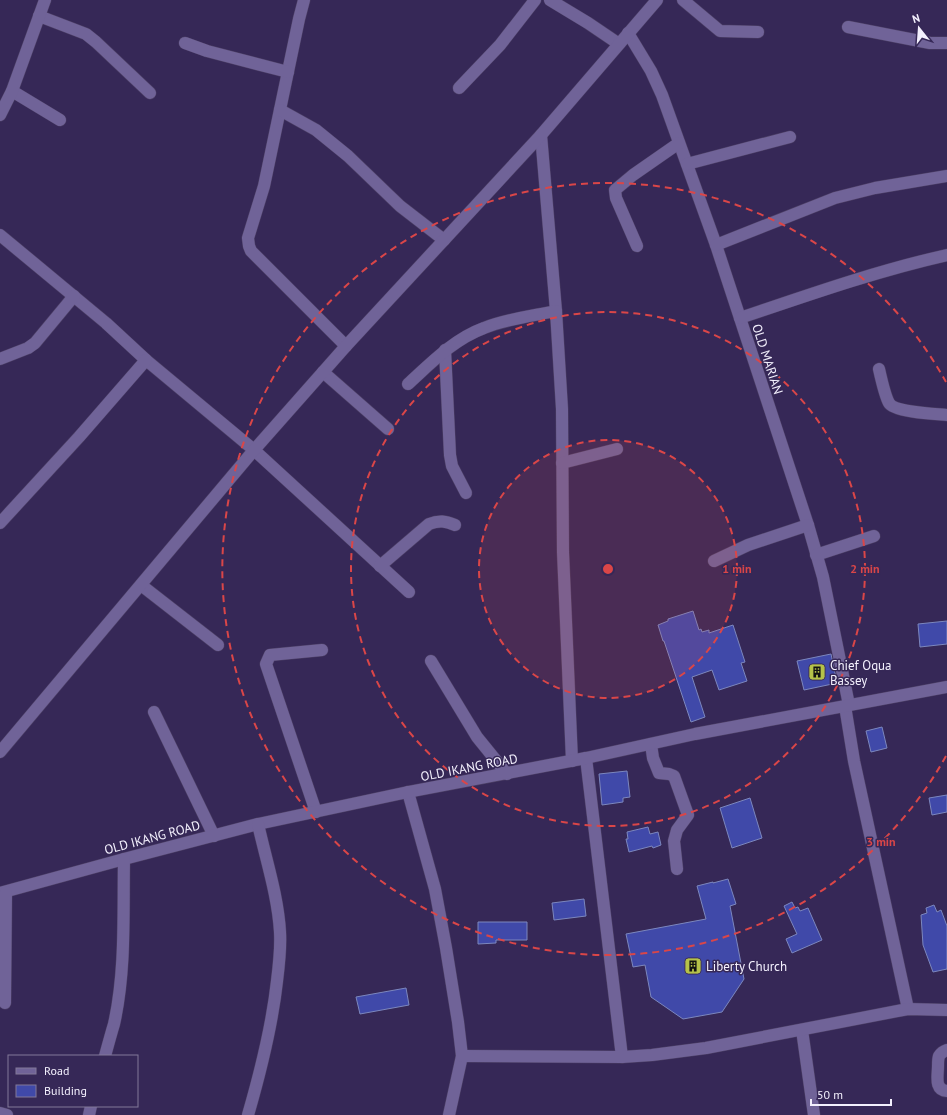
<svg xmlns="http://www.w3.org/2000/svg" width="947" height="1115" viewBox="0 0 947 1115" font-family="'PT Sans',sans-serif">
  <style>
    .building { fill: #4049a9; stroke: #7c87be }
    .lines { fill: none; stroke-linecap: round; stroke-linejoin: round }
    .minor-casing { stroke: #4d4066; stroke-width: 13 }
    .minor { stroke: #706398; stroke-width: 12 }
    .ring { fill: none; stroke: #da4648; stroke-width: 2; stroke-dasharray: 7 5 }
    .labels { text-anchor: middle; stroke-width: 3; stroke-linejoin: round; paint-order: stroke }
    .street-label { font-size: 13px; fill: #f3f0fd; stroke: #362857 }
    .poi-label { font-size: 13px; fill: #f3f0fd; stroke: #362857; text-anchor: start }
    .centre { fill: #da4648; stroke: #362857; stroke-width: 2 }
    .ring-label { font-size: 12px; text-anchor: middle; font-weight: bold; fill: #da4648; stroke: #362857; stroke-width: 3; stroke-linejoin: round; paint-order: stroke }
  </style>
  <rect width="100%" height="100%" fill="#362857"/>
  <!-- building -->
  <g class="building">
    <polygon points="693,611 699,630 701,629 702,632 709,630 709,633 733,625 745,662 741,663 747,681 719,690 712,670 692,677 705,717 691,722 664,641 663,641 658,625 668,621 668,619"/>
    <polygon points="947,621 947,644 920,647 918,624"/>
    <polygon points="831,654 837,683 804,690 797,661"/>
    <polygon points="882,727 887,748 871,752 866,731"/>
    <polygon points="627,771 630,797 623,798 623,802 602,805 599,774"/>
    <polygon points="947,795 947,812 932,815 929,798"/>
    <polygon points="750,798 762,838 732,848 720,808"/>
    <polygon points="648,827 650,834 658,832 661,845 653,848 652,846 629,852 626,839 628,839 627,832"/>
    <polygon points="728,879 736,904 730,906 744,979 722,1012 683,1019 651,997 645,965 633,967 626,934 706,919 697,886 713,882 713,883"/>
    <polygon points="584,899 586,916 554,920 552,903"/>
    <polygon points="792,902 795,908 798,907 800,911 808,908 822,940 792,953 786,939 797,934 784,906"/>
    <polygon points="934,905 937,912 941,910 947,926 947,969 933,972 923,945 921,915 927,913 926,908"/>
    <polygon points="478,922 527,922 527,940 496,940 496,943 478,944"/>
    <polygon points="406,988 409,1005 360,1014 356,997"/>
  </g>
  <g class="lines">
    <!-- minor casing -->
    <g class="minor-casing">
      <g id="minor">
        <polyline points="304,0 299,19 264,186 248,238 249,246 251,251 346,346"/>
        <polyline points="550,0 588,23 619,44"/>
        <polyline points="683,0 720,31 758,32"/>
        <polyline points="39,16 86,34 96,42 150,93"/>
        <polyline points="848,27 930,43 947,43"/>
        <polyline points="628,33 651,71 662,95 716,245 808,525 823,577 849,705"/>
        <polyline points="185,43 207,51 288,72"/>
        <polyline points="459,88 500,45 535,0"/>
        <polyline points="12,91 60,120"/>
        <polyline points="280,110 316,130 348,156 400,206 444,240"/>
        <polyline points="0,115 12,91 45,0"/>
        <polyline points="541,135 556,311 562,409 563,552 572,761"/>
        <polyline points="687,164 790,137"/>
        <polyline points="0,235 106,323 146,360 254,450 409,592"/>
        <polyline points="716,245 835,198 875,188 947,176"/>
        <polyline points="637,246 616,198 615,190 633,175 679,143"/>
        <path d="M740,318C808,295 876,271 947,255"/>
        <polyline points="445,350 450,455 452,466 466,493"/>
        <polyline points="0,359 28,348 35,343 74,296"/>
        <path d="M879,369C881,378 885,396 889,403C894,412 936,414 947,415"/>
        <polyline points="323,372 388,429"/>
        <path d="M408,384C431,363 454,339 484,328C506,319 532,316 556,311"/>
        <polyline points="562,463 617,449"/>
        <polyline points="0,523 79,437 146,360"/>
        <polyline points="816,555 874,536"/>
        <polyline points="714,561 748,545 808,525"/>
        <path d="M380,566L429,524C439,520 446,521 455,525"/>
        <polyline points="141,585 218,645"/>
        <polyline points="431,661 477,737 507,774"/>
        <polyline points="845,706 854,761 908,1009"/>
        <polyline points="154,712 214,836"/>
        <polyline points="651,744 653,758 659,773 669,774 674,776 688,815 677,830 674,841 677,869"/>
        <polyline points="0,752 254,450 346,346 541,135 657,0"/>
        <polyline points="586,758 622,1057"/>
        <polyline points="408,792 435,889 446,948 458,1022 462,1056 449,1115"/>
        <polyline points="316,812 266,664 270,655 322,650"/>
        <polyline points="0,893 124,859 258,824 408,792 586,758 695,734 947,687"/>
        <polyline points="5,1003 6,892"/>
        <polyline points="802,1030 814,1115"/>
        <path d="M947,1050C944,1051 941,1053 939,1056C938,1059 938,1063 938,1066C938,1076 934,1090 947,1091"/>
        <path d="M105,1056C108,1045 111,1034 114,1024C126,971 123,912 124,859"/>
        <polyline points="462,1056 622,1057 652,1055 706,1048 908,1009 947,1010"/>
        <polyline points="0,1113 7,1115"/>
        <polyline points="89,1115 91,1106"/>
        <path d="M248,1115C261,1070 272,1027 277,981C279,965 281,948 280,932C278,896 266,860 258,824"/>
      </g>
    </g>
    <!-- minor -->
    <use href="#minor" class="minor"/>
  </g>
  <!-- distance rings -->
  <circle cx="608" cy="569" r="129" fill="#da4648" fill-opacity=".12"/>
  <g class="ring">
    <circle cx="608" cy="569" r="129"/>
    <circle cx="608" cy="569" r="257"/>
    <path d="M946 756A386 386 0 1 1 946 382"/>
  </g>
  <!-- icons -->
  <defs>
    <g id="building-square" transform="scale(0.9)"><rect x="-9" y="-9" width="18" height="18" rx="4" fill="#b5c249" stroke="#362857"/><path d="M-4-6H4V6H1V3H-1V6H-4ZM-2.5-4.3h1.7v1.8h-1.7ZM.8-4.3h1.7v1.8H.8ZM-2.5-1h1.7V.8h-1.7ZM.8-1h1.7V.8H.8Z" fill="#111"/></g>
  </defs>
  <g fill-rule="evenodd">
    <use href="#building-square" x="817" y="672"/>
    <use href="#building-square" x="693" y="966"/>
  </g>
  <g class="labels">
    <!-- street labels -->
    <g class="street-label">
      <text transform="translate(768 359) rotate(72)" y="5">OLD MARIAN</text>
      <text transform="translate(469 767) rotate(-11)" y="5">OLD IKANG ROAD</text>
      <text transform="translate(152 837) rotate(-15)" y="5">OLD IKANG ROAD</text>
    </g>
    <!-- poi labels -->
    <g class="poi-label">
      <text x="830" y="670">Chief Oqua<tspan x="830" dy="15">Bassey</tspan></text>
      <text x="706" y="971">Liberty Church</text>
    </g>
  </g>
  <circle cx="608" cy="569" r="6" class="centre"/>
  <g class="ring-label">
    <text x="737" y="573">1 min</text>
    <text x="865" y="573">2 min</text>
    <text x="881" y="846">3 min</text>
  </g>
  <!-- legend -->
  <rect x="8" y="1055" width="130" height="52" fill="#362857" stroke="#827899"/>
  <rect x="16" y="1068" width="20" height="6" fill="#706398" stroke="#827899"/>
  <text x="44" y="1075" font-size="12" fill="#f3f0fd">Road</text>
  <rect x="16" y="1085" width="20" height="12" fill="#4049a9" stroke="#827899"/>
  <text x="44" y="1095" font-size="12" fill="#f3f0fd">Building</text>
  <!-- north arrow -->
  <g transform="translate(919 28) rotate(343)" stroke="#362857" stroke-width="3" paint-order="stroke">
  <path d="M0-3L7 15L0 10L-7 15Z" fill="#f3f0fd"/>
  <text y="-6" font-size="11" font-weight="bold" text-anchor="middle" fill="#f3f0fd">N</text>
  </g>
  <!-- scale -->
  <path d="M811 1099v6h80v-6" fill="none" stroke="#f3f0fd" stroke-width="2"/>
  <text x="817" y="1099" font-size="12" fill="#f3f0fd" stroke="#362857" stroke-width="3" paint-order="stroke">50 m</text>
</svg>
